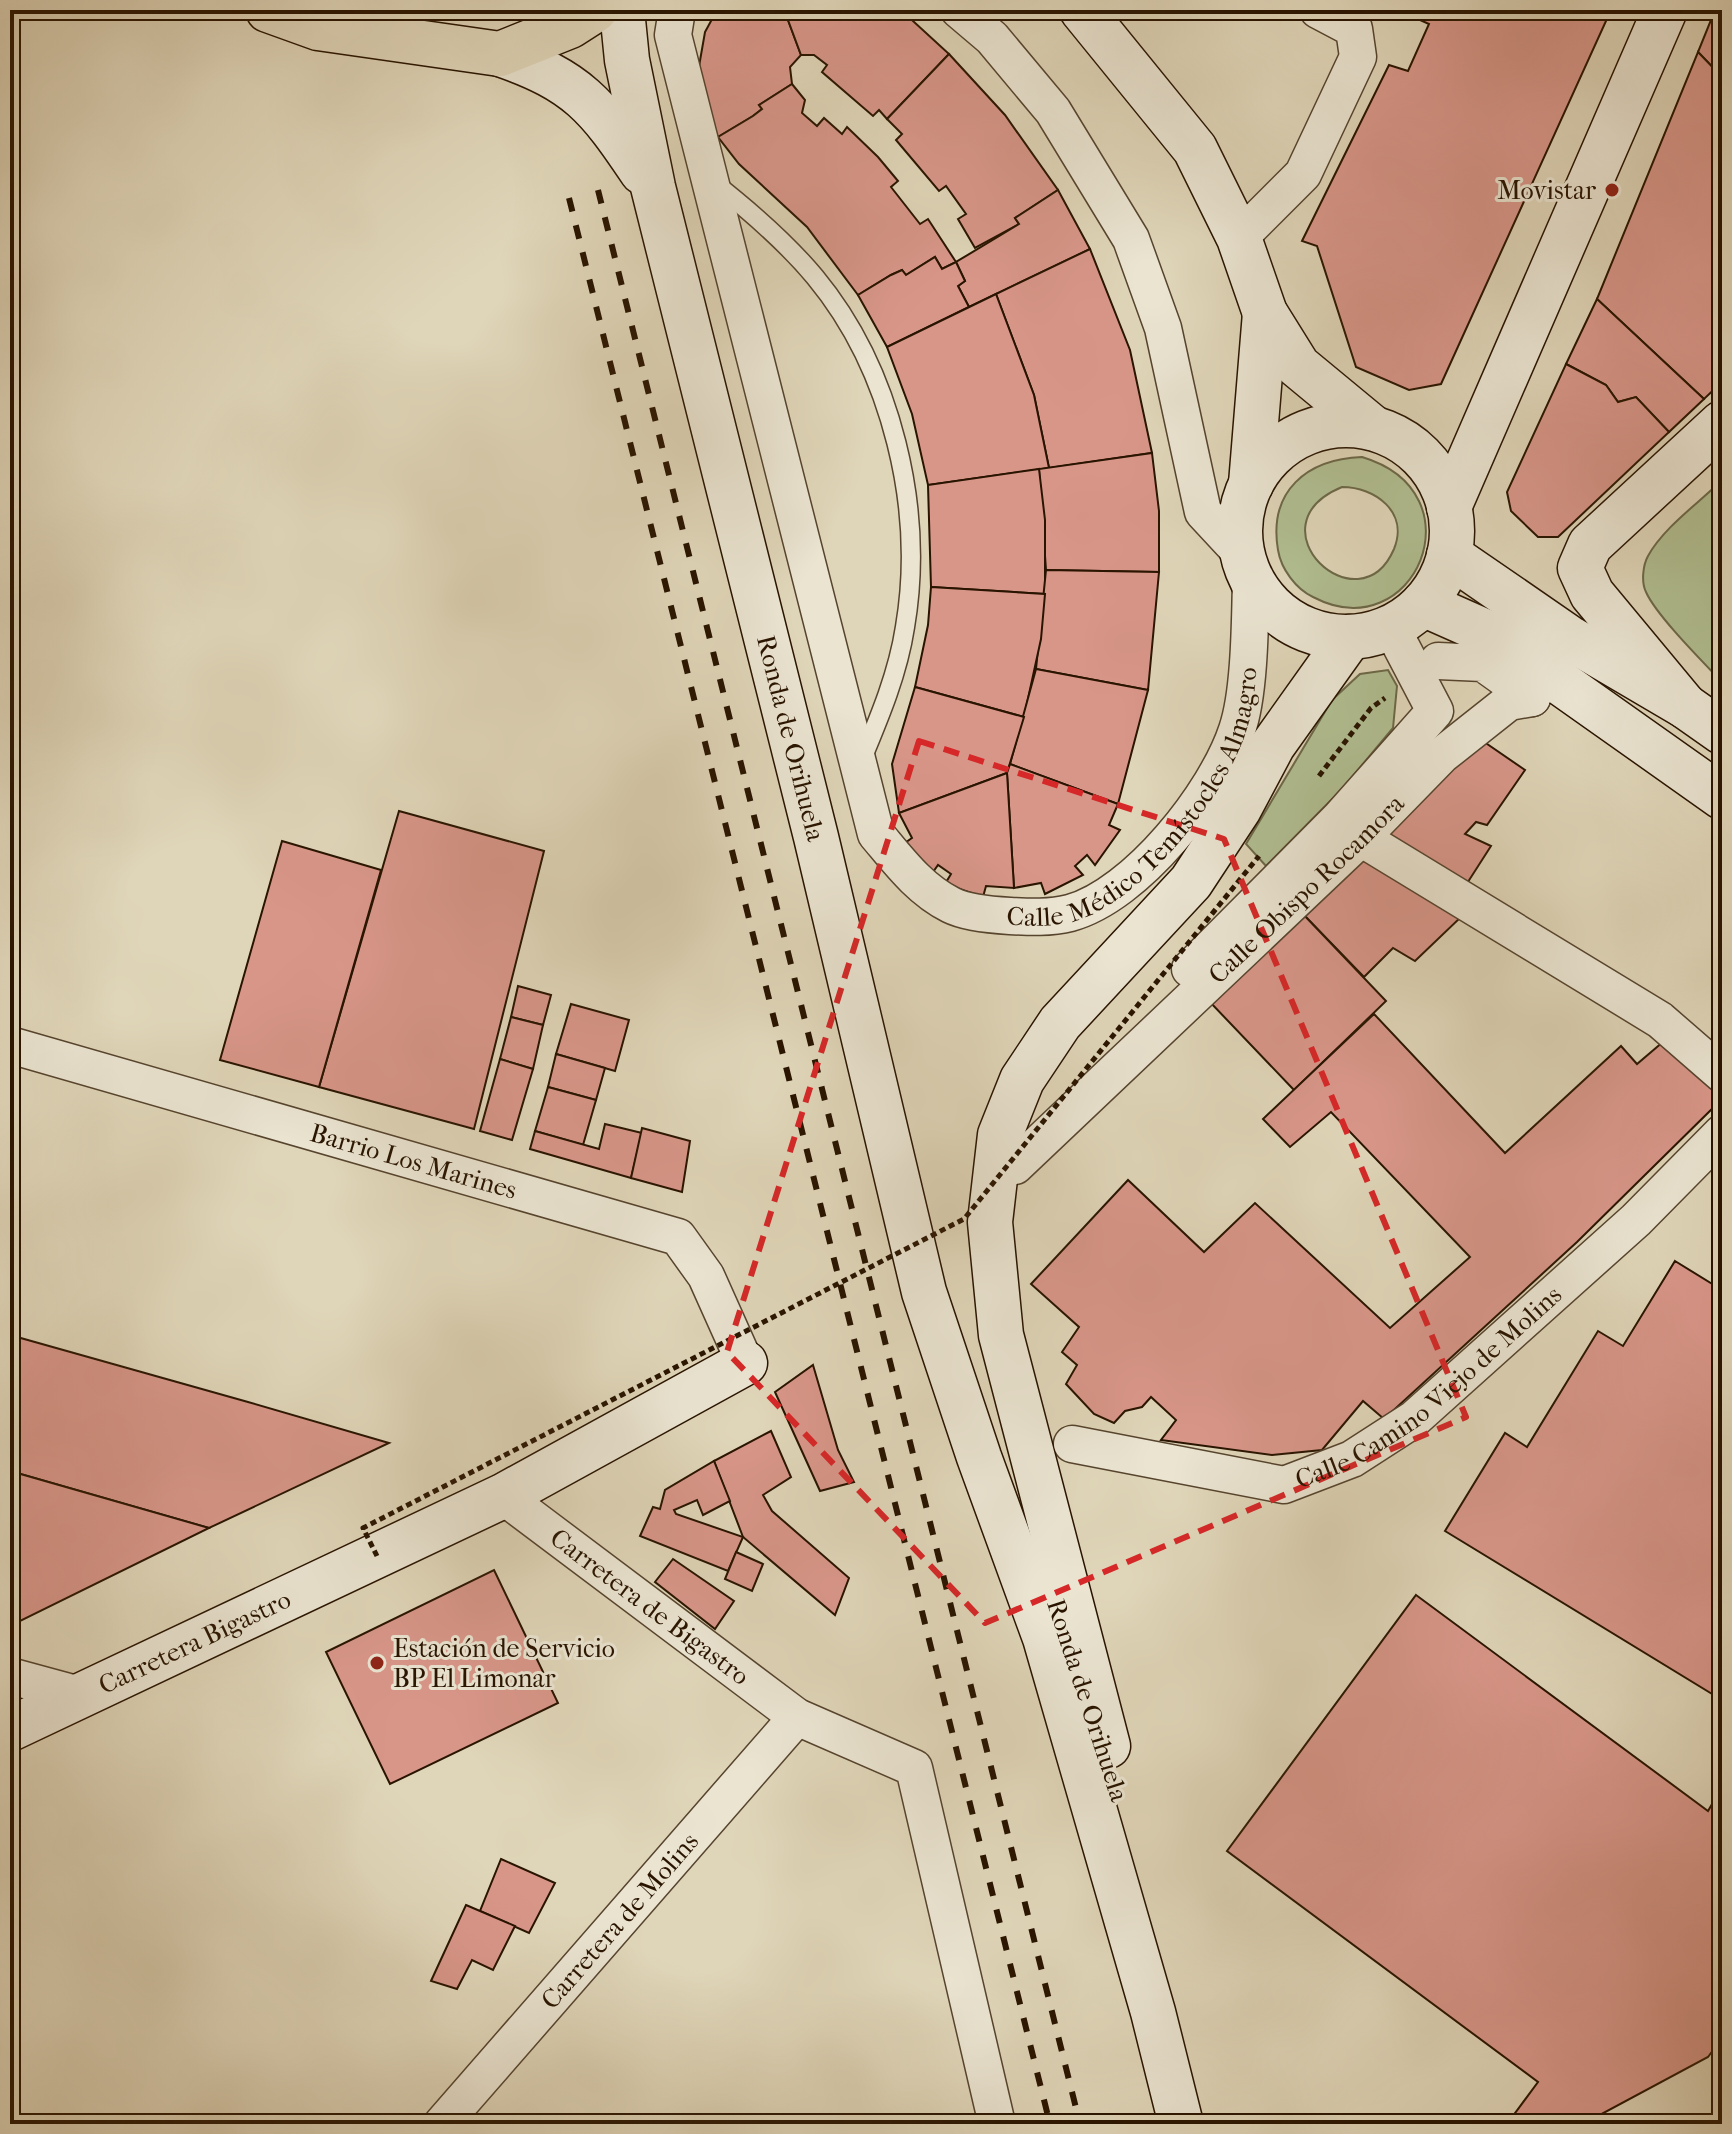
<svg xmlns="http://www.w3.org/2000/svg" width="1732" height="2134" viewBox="0 0 1732 2134" font-family="'IM FELL French Canon',serif">
  <style>
    .green { fill: #b0bd90; stroke: #6c6848; stroke-width: 2; fill-rule: evenodd }
    .building { fill: #d89689; stroke: #291400; stroke-width: 2 }
    .lines { fill: none; stroke-linecap: round; stroke-linejoin: round }
    .lane-casing { stroke: #56442e; stroke-width: 21 }
    .street-casing { stroke: #56442e; stroke-width: 39 }
    .secondary-casing { stroke: #291400; stroke-width: 47 }
    .primary-casing { stroke: #291400; stroke-width: 47 }
    .path { stroke: #291400; stroke-width: 5; stroke-dasharray: 6 4; stroke-linecap: butt }
    .lane { stroke: #eae4d1; stroke-width: 18 }
    .street { stroke: #eae4d1; stroke-width: 36 }
    .secondary { stroke: #eae4d1; stroke-width: 44 }
    .primary { stroke: #dfd5b8; stroke-width: 44 }
    .rail { stroke: #291400; stroke-width: 6; stroke-dasharray: 14 14; stroke-linecap: butt }
    .path-bridge { stroke: #291400; stroke-width: 5; stroke-dasharray: 6 4; stroke-linecap: butt }
    .marked { fill: none; stroke: #d62828; stroke-width: 6; stroke-dasharray: 16 10; stroke-linejoin: round }
    .poi-dot { fill: #8f2418; stroke: #eae4d1; stroke-width: 3 }
    .labels { text-anchor: middle; stroke-width: 6; stroke-linejoin: round; paint-order: stroke }
    .poi-label { font-size: 26px; fill: #291400; stroke: #eae4d1; text-anchor: end }
    .street-label { font-size: 26px; fill: #291400; stroke: #eae4d1 }
  </style>
  <rect width="100%" height="100%" fill="#dfd5b8"/>
  <filter id="stains"><feTurbulence type="fractalNoise" baseFrequency=".0025" numOctaves="4"/><feColorMatrix values="0 0 0 0 .2 0 0 0 0 .09 0 0 0 0 .02 0 0 0 .5 -.17"/></filter>
  <radialGradient id="worn" r=".72"><stop offset=".6" stop-color="#630" stop-opacity="0"/><stop offset="1" stop-color="#630" stop-opacity=".3"/></radialGradient>
  <!-- green -->
  <g class="green">
    <path d="M1362,457C1482,493 1414,650 1313,597C1296,589 1281,569 1278,550C1268,491 1307,459 1362,457ZM1342,487C1375,487 1409,512 1394,549C1359,630 1248,526 1342,487Z"/>
    <path d="M1722,480V682C1703,662 1656,615 1646,592C1641,582 1643,565 1648,556C1664,527 1699,503 1722,480Z"/>
    <polygon points="1388,670 1397,686 1393,728 1341,790 1266,866 1246,844 1332,700 1360,674"/>
  </g>
  <!-- building -->
  <g class="building">
    <polygon points="717,10 791,10 793,18 788,20 801,55 790,67 792,84 759,105 762,109 753,116 718,137 709,119 698,72 705,32"/>
    <polygon points="791,10 901,10 949,54 887,119 879,110 873,116 822,72 827,65 814,55 801,55 788,20 793,18"/>
    <polygon points="1398,10 1611,10 1441,384 1409,390 1356,367 1317,246 1302,241 1389,65 1408,71 1429,24"/>
    <polygon points="1715,10 1722,10 1722,77 1698,52"/>
    <polygon points="1698,52 1722,77 1722,382 1704,399 1597,299"/>
    <polygon points="949,54 1005,115 1058,190 1015,218 1019,224 975,248 958,219 966,214 946,186 939,191 896,140 902,134 887,119"/>
    <polygon points="792,84 805,100 802,113 817,126 824,118 842,134 847,127 878,157 898,181 891,187 920,224 928,219 956,262 942,269 935,257 906,275 902,270 891,275 858,295 807,227 739,164 718,137 753,116 762,109 759,105"/>
    <polygon points="1058,190 1090,249 969,307 958,286 965,281 956,262 1019,224 1015,218"/>
    <polygon points="1090,249 1130,350 1152,453 1049,468 1034,395 996,294"/>
    <polygon points="935,257 942,269 956,262 965,281 958,286 969,307 887,347 858,295 891,275 902,270 906,275"/>
    <polygon points="996,294 1034,395 1049,468 928,485 912,414 887,347"/>
    <polygon points="1597,299 1704,399 1669,432 1636,397 1618,402 1606,385 1566,364"/>
    <polygon points="1566,364 1606,385 1618,402 1636,397 1669,432 1558,537 1538,537 1511,511 1507,492"/>
    <polygon points="1152,453 1159,511 1159,572 1046,570 1039,469"/>
    <polygon points="1039,469 1045,520 1045,594 931,587 928,485"/>
    <polygon points="1046,570 1159,572 1148,690 1036,669"/>
    <polygon points="931,587 1045,594 1041,639 1024,717 915,687 928,625"/>
    <polygon points="1036,669 1148,690 1118,804 1010,764"/>
    <polygon points="915,687 1024,717 1007,773 899,813 892,764"/>
    <polygon points="1477,737 1525,770 1487,825 1476,822 1465,834 1491,846 1466,885 1378,833"/>
    <polygon points="1010,764 1118,804 1109,825 1120,830 1095,865 1087,855 1075,866 1083,875 1045,894 1041,883 1014,888 1007,773"/>
    <polygon points="1007,773 1014,888 986,886 983,897 945,884 951,874 938,865 931,875 902,845 912,838 899,813"/>
    <polygon points="399,811 544,851 474,1129 319,1087"/>
    <polygon points="282,841 381,870 319,1087 220,1060"/>
    <polygon points="1359,854 1461,917 1415,961 1393,948 1364,977 1301,912"/>
    <polygon points="1301,912 1386,1001 1294,1090 1209,1001"/>
    <polygon points="518,986 551,995 543,1025 511,1017"/>
    <polygon points="571,1004 629,1020 615,1071 556,1054"/>
    <polygon points="1374,1014 1505,1153 1621,1046 1637,1064 1664,1041 1722,1091 1722,1099 1577,1242 1384,1419 1363,1401 1322,1450 1272,1455 1161,1440 1176,1420 1151,1397 1142,1407 1125,1411 1114,1423 1094,1414 1066,1384 1077,1365 1062,1352 1079,1327 1031,1284 1128,1180 1204,1252 1255,1203 1390,1328 1470,1257 1331,1112 1290,1147 1263,1119"/>
    <polygon points="511,1017 543,1025 533,1069 500,1059"/>
    <polygon points="556,1054 605,1068 596,1100 548,1087"/>
    <polygon points="500,1059 533,1069 512,1140 480,1131"/>
    <polygon points="548,1087 596,1100 583,1145 535,1131"/>
    <polygon points="605,1124 642,1133 631,1178 530,1149 535,1131 599,1149"/>
    <polygon points="642,1128 690,1141 682,1192 631,1178"/>
    <polygon points="1675,1261 1722,1290 1722,1700 1445,1531 1505,1433 1527,1447 1598,1331 1623,1346"/>
    <polygon points="10,1335 248,1402 389,1443 209,1528 10,1471"/>
    <polygon points="813,1365 838,1450 854,1482 820,1491 775,1392"/>
    <polygon points="771,1431 791,1477 763,1495 772,1511 849,1578 835,1615 743,1537 714,1461"/>
    <polygon points="714,1461 730,1501 703,1515 697,1500 674,1510 676,1514 743,1537 728,1571 640,1536 653,1507 660,1509 665,1490"/>
    <polygon points="10,1471 209,1528 10,1626"/>
    <polygon points="736,1552 763,1564 752,1591 725,1579"/>
    <polygon points="673,1559 734,1601 715,1629 655,1582"/>
    <polygon points="494,1570 558,1703 390,1784 326,1652"/>
    <polygon points="1416,1595 1708,1811 1722,1787 1722,2038 1708,2057 1583,2124 1507,2124 1538,2082 1227,1851"/>
    <polygon points="501,1859 555,1883 529,1933 480,1911"/>
    <polygon points="466,1905 515,1926 493,1970 472,1960 457,1989 431,1981"/>
  </g>
  <g class="lines">
    <!-- lane casing -->
    <g class="lane-casing">
      <path id="lane" d="M713,182C750,211 785,241 815,277C892,370 925,509 905,627C898,673 880,716 862,759"/>
    </g>
    <!-- street casing -->
    <g class="street-casing">
      <g id="street">
        <path id="s1" d="M677,10L673,35L876,834C898,860 919,889 951,905C967,913 992,915 1010,916C1030,917 1050,918 1070,913C1136,895 1216,794 1237,730C1250,693 1250,620 1251,579"/>
        <polyline points="959,10 992,38 1053,111 1131,239 1163,328 1203,512 1242,554"/>
        <polyline points="1239,238 1303,174 1358,57 1354,29 1318,10"/>
        <polyline points="1438,661 1483,663 1532,698"/>
        <polyline points="1361,838 1660,1020 1722,1074"/>
        <polyline points="1190,969 1340,818 1435,711 1391,627"/>
        <path id="s2" d="M10,1045L678,1237L706,1276L745,1363"/>
        <path id="s3" d="M1015,1166L1361,838L1442,755L1509,702L1532,698"/>
        <path id="s4" d="M1072,1444L1284,1485L1352,1459L1414,1419L1636,1220L1722,1133"/>
        <path id="s5" d="M503,1496L797,1717L914,1768L997,2124"/>
        <polyline points="10,1676 80,1695"/>
        <path id="s6" d="M442,2124L797,1717"/>
      </g>
    </g>
    <!-- secondary casing -->
    <g class="secondary-casing">
      <g id="secondary">
        <path id="s7" d="M622,10L627,60L653,187L816,837L924,1292L979,1457L1045,1638L1153,2012L1181,2124"/>
        <polyline points="1082,10 1195,149 1239,238 1265,313 1298,366 1373,428"/>
        <path d="M500,54C578,81 597,105 642,172"/>
        <circle cx="1346" cy="531" r="106"/>
        <polyline points="1251,484 1265,313"/>
        <polyline points="1449,507 1665,10"/>
        <polyline points="1449,555 1571,639 1685,706 1722,732"/>
        <polyline points="1423,604 1493,635 1722,797"/>
        <polyline points="1685,706 1592,594 1580,568 1590,545 1722,423"/>
        <path id="s8" d="M10,1729L503,1496L745,1363"/>
        <polyline points="1108,1746 1001,1335 990,1222 1000,1135 1022,1080 1060,1023 1191,882 1239,809 1273,745 1350,637"/>
      </g>
    </g>
    <!-- primary casing -->
    <g class="primary-casing">
      <polyline id="primary" points="268,10 318,28 500,54 570,26 595,10"/>
    </g>
    <!-- path -->
    <polyline class="path" points="1319,776 1371,708 1385,698"/>
    <!-- lane -->
    <use href="#lane" class="lane"/>
    <!-- street -->
    <use href="#street" class="street"/>
    <!-- secondary -->
    <use href="#secondary" class="secondary"/>
    <!-- primary -->
    <use href="#primary" class="primary"/>
    <!-- rail -->
    <g class="rail">
      <polyline points="598,190 1080,2124"/>
      <polyline points="569,198 1050,2124"/>
    </g>
    <!-- path-bridge -->
    <polyline class="path-bridge" points="377,1556 363,1528 964,1219 1259,856"/>
  </g>
  <!-- marked area -->
  <path class="marked" d="M919,741L1224,839L1466,1417L985,1623L727,1352Z"/>
  <!-- markers -->
  <g class="poi-dot">
    <circle cx="1612" cy="190" r="8"/>
    <circle cx="377" cy="1663" r="8"/>
  </g>
  <g class="labels">
    <!-- poi labels -->
    <g class="poi-label">
      <text x="1596" y="199">Movistar</text>
      <text x="393" y="1657" text-anchor="start">Estación de Servicio<tspan x="393" dy="30">BP El Limonar</tspan></text>
    </g>
    <!-- street labels -->
    <g class="street-label">
      <text dy="9" stroke="none"><textPath href="#s7" startOffset="748">Ronda de Orihuela</textPath></text>
      <text dy="9" stroke="none"><textPath href="#s1" startOffset="1202">Calle Médico Temístocles Almagro</textPath></text>
      <text dy="9" stroke="none"><textPath href="#s3" startOffset="402">Calle Obispo Rocamora</textPath></text>
      <text dy="9" stroke="none"><textPath href="#s2" startOffset="420">Barrio Los Marines</textPath></text>
      <text dy="9" stroke="none"><textPath href="#s4" startOffset="392">Calle Camino Viejo de Molins</textPath></text>
      <text dy="9" stroke="none"><textPath href="#s5" startOffset="184">Carretera de Bigastro</textPath></text>
      <text dy="9" stroke="none"><textPath href="#s8" startOffset="204">Carretera Bigastro</textPath></text>
      <text transform="translate(1088 1700) rotate(72)" y="9">Ronda de Orihuela</text>
      <text dy="9" stroke="none"><textPath href="#s6" startOffset="270">Carretera de Molins</textPath></text>
    </g>
  </g>
  <!-- margin -->
  <rect width="1732" height="2134" fill="none" stroke="#dfd5b8" stroke-width="40"/>
  <rect x="12" y="12" width="1708" height="2110" fill="none" stroke="#291400" stroke-width="4"/>
  <rect x="20" y="20" width="1692" height="2094" fill="none" stroke="#291400" stroke-width="2"/>
  <rect width="100%" height="100%" filter="url(#stains)"/>
  <rect width="100%" height="100%" fill="url(#worn)"/>
</svg>
